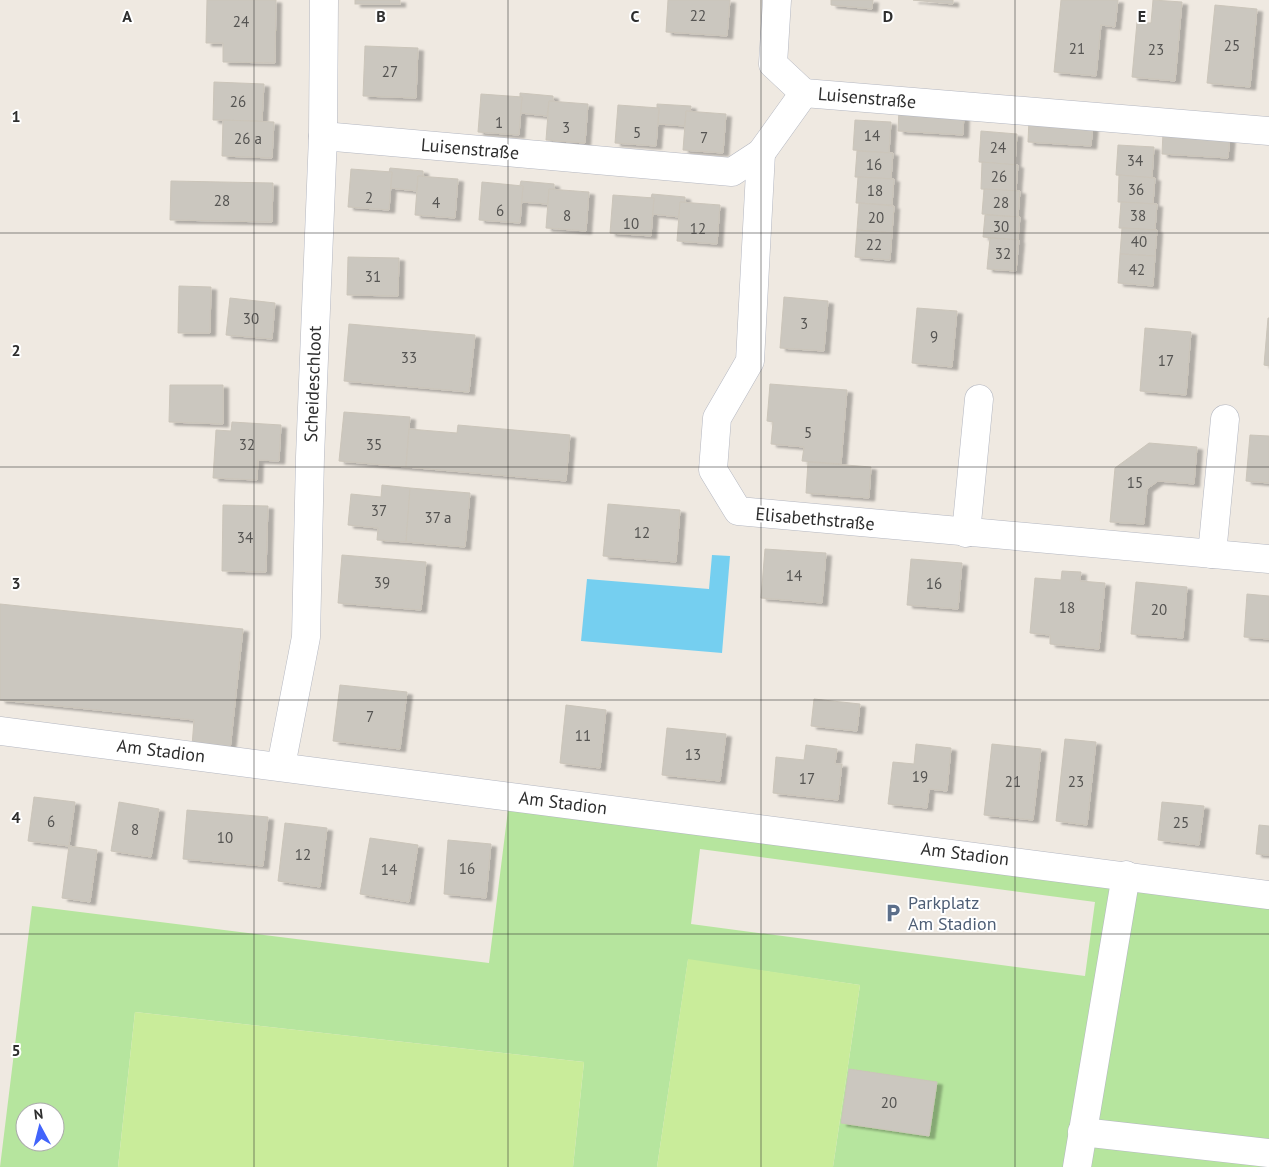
<svg xmlns="http://www.w3.org/2000/svg" width="1269" height="1167" viewBox="0 0 1269 1167" font-family="'PT Sans',sans-serif">
  <style>
    .green { fill: #b6e59e; fill-rule: evenodd }
    .pitch { fill: #c9ec9a }
    .water { fill: #75cff0 }
    .building { fill: #cbc7bf; stroke: #cbc5ba; filter: url(#shadow) }
    .lines { fill: none; stroke-linecap: round; stroke-linejoin: round }
    .minor-casing { stroke: #b4b7c1; stroke-width: 29 }
    .minor { stroke: #fff; stroke-width: 28 }
    .grid { fill: none; stroke: #2e2e2e; stroke-width: 1; stroke-opacity: 0.55 }
    .labels { text-anchor: middle; stroke-width: 4; stroke-linejoin: round; paint-order: stroke }
    .number-label { font-size: 15px; fill: #555452 }
    .street-label { font-size: 18px; fill: #2e2e2e; stroke: #fff }
    .service-label { font-size: 18px; fill: #4e5e75; stroke: #fff; text-anchor: start }
    .grid-label { font-size: 16px; text-anchor: middle; font-weight: bold; fill: #2e2e2e; stroke: #fff; stroke-width: 4; stroke-linejoin: round; paint-order: stroke }
  </style>
  <defs>
    <filter id="shadow"><feDropShadow dx="5.5" dy="3" stdDeviation="1" flood-color="#0004"/></filter>
  </defs>
  <rect width="100%" height="100%" fill="#efe9e1"/>
  <!-- green -->
  <path class="green" d="M508,810L1269,899V1167H833L860,985L688,960L657,1167H573L584,1062L135,1012L118,1167H0L32,906L489,963ZM700,849L1095,902L1085,976L691,924ZM25,1112H55V1142H25Z"/>
  <!-- pitch -->
  <g class="pitch">
    <polygon points="688,959 860,985 833,1167 657,1167"/>
    <polygon points="135,1012 584,1062 573,1167 118,1167"/>
  </g>
  <!-- water -->
  <polygon class="water" points="712,555 730,556 722,653 581,641 587,579 709,589"/>
  <!-- building -->
  <g class="building">
    <polygon points="207,0 276,0 275,63 223,62 223,43 206,43"/>
    <rect x="355" y="0" width="45" height="4"/>
    <polygon points="668,0 730,0 727,36 666,32"/>
    <polygon points="831,0 873,0 872,9 831,5"/>
    <polygon points="913,0 953,0 953,4"/>
    <polygon points="1061,0 1118,0 1115,27 1101,25 1096,76 1054,72"/>
    <polygon points="1153,0 1182,2 1175,81 1132,77 1137,22 1151,23"/>
    <polygon points="1215,5 1257,9 1250,87 1207,83"/>
    <polygon points="365,46 418,48 416,98 363,96"/>
    <polygon points="214,82 264,84 262,121 213,120"/>
    <polygon points="520,93 553,96 553,101 549,101 547,116 520,113 522,97 520,97"/>
    <polygon points="481,94 522,97 519,135 478,132"/>
    <polygon points="549,101 588,104 585,143 546,140"/>
    <polygon points="657,104 691,106 690,112 686,111 685,126 658,124 659,108 657,108"/>
    <polygon points="618,105 659,108 656,146 615,143"/>
    <polygon points="899,109 964,113 963,135 898,131"/>
    <polygon points="686,111 726,114 723,153 683,150"/>
    <polygon points="1029,119 1093,124 1091,146 1028,142"/>
    <polygon points="223,120 274,122 272,158 222,156"/>
    <polygon points="855,120 891,122 889,153 853,150"/>
    <polygon points="981,131 1017,134 1015,165 979,162"/>
    <polygon points="1163,132 1230,136 1228,158 1162,154"/>
    <polygon points="1118,145 1154,147 1152,178 1116,175"/>
    <polygon points="857,151 893,153 891,179 855,177"/>
    <polygon points="982,162 1018,165 1016,191 981,189"/>
    <polygon points="390,168 423,171 423,176 418,176 417,191 390,188 392,172 389,172"/>
    <polygon points="351,169 392,172 389,210 348,207"/>
    <polygon points="1119,175 1155,178 1153,204 1118,202"/>
    <polygon points="418,176 458,179 455,218 415,215"/>
    <polygon points="858,177 894,179 892,205 856,203"/>
    <polygon points="171,181 273,183 272,222 170,220"/>
    <polygon points="521,181 554,184 554,189 549,189 548,204 521,202 523,186 520,185"/>
    <polygon points="482,182 523,186 520,223 479,220"/>
    <polygon points="549,189 589,192 586,231 546,228"/>
    <polygon points="984,189 1020,191 1018,217 982,214"/>
    <polygon points="652,194 685,197 685,202 680,202 679,217 652,214 654,198 651,198"/>
    <polygon points="613,195 654,198 651,236 610,233"/>
    <polygon points="680,202 720,205 717,244 677,241"/>
    <polygon points="1121,202 1157,204 1155,230 1119,228"/>
    <polygon points="859,203 894,206 892,233 857,230"/>
    <polygon points="985,215 1020,217 1018,240 983,237"/>
    <polygon points="1122,228 1157,230 1155,256 1120,254"/>
    <polygon points="857,230 892,233 890,260 855,257"/>
    <polygon points="990,238 1019,240 1016,271 987,269"/>
    <polygon points="1120,254 1155,256 1153,286 1118,283"/>
    <polygon points="348,257 399,258 398,296 347,295"/>
    <polygon points="179,286 211,287 210,333 178,333"/>
    <polygon points="784,297 828,301 824,351 780,348"/>
    <polygon points="230,298 275,303 272,339 226,335"/>
    <polygon points="917,308 957,311 952,367 912,363"/>
    <polygon points="1268,318 1269,318 1269,366 1264,365"/>
    <polygon points="349,324 475,335 469,392 344,381"/>
    <polygon points="1145,328 1191,332 1186,395 1140,391"/>
    <polygon points="770,384 847,390 841,464 802,461 804,447 771,444 773,422 767,421"/>
    <polygon points="170,385 223,385 223,424 169,422"/>
    <polygon points="344,412 410,417 406,467 339,461"/>
    <polygon points="232,422 281,425 279,461 258,460 257,480 213,478 216,430 231,431"/>
    <polygon points="458,425 570,435 566,481 406,467 409,429 457,433"/>
    <polygon points="1250,435 1269,436 1269,483 1246,481"/>
    <polygon points="1149,443 1197,447 1194,484 1158,481 1147,489 1144,524 1110,522 1115,468"/>
    <polygon points="808,462 871,467 869,498 806,493"/>
    <polygon points="382,485 410,488 406,542 377,540 378,528 348,525 351,494 381,497"/>
    <polygon points="410,488 470,493 465,547 406,542"/>
    <polygon points="608,504 680,510 676,562 603,556"/>
    <polygon points="223,505 268,506 266,572 222,571"/>
    <polygon points="765,549 826,553 822,603 761,598"/>
    <polygon points="342,555 426,562 421,610 338,603"/>
    <polygon points="911,559 962,563 958,609 907,605"/>
    <polygon points="1062,571 1081,572 1080,581 1105,583 1099,649 1050,644 1050,635 1030,633 1035,578 1061,580"/>
    <polygon points="1136,582 1187,587 1183,638 1131,634"/>
    <polygon points="1247,594 1269,596 1269,639 1244,637"/>
    <polygon points="0,604 243,629 230,750 192,746 194,720 0,700"/>
    <polygon points="340,685 407,692 400,749 333,741"/>
    <polygon points="814,699 860,704 857,731 811,726"/>
    <polygon points="566,705 606,710 600,768 560,763"/>
    <polygon points="667,728 726,734 720,781 662,775"/>
    <polygon points="1065,739 1096,742 1087,825 1056,821"/>
    <polygon points="916,744 951,748 947,791 929,789 927,808 888,804 893,762 914,764"/>
    <polygon points="992,744 1041,749 1033,820 984,815"/>
    <polygon points="806,745 837,749 835,764 842,764 838,800 773,793 776,757 804,760"/>
    <polygon points="34,797 75,802 69,846 28,841"/>
    <polygon points="119,802 159,809 151,857 111,851"/>
    <polygon points="1162,802 1204,806 1199,845 1158,840"/>
    <polygon points="187,810 268,817 263,866 183,859"/>
    <polygon points="285,823 327,828 320,887 278,881"/>
    <polygon points="1259,825 1269,826 1269,855 1256,854"/>
    <polygon points="370,838 418,845 409,902 360,894"/>
    <polygon points="448,840 491,844 486,898 444,894"/>
    <polygon points="69,846 97,850 90,902 62,898"/>
    <polygon points="849,1069 937,1082 929,1136 841,1123"/>
  </g>
  <g class="lines">
    <!-- minor casing -->
    <g class="minor-casing">
      <g id="minor">
        <polyline points="777,0 773,64 804,93"/>
        <polyline points="804,93 1269,131"/>
        <polyline points="323,136 732,172 761,153 804,93"/>
        <polyline points="761,153 750,361 717,418 713,470 738,511 1269,559"/>
        <polyline points="966,533 979,399"/>
        <polyline points="1212,554 1225,419"/>
        <polyline points="0,731 1269,895"/>
        <polyline points="281,766 306,637 310,457 323,136 324,0"/>
        <polyline points="1082,1132 1269,1153"/>
        <polyline points="1077,1167 1126,875"/>
      </g>
    </g>
    <!-- minor -->
    <use href="#minor" class="minor"/>
  </g>
  <!-- grid -->
  <path class="grid" d="M254,0V1167M508,0V1167M761,0V1167M1015,0V1167M0,233H1269M0,467H1269M0,700H1269M0,934H1269"/>
  <!-- icons -->
  <defs>
    <g id="parking-bare" transform="scale(1.5)"><path d="M-3.5-5.5H1a3.5 3.5 0 0 1 0 7H-1V5.5H-3.5ZM-1-3.4V-.6H.8a1.4 1.4 0 0 0 0-2.8Z" fill="#5c6f8a" stroke="#fff" stroke-width="2.5" paint-order="stroke"/></g>
  </defs>
  <g fill-rule="evenodd">
    <use href="#parking-bare" x="893" y="913"/>
  </g>
  <g class="labels">
    <!-- number labels -->
    <g class="number-label">
      <text x="698" y="21">22</text>
      <text x="241" y="27">24</text>
      <text x="1232" y="51">25</text>
      <text x="1077" y="54">21</text>
      <text x="1156" y="55">23</text>
      <text x="390" y="77">27</text>
      <text x="238" y="107">26</text>
      <text x="499" y="128">1</text>
      <text x="566" y="133">3</text>
      <text x="637" y="138">5</text>
      <text x="872" y="141">14</text>
      <text x="704" y="143">7</text>
      <text x="248" y="144">26 a</text>
      <text x="998" y="153">24</text>
      <text x="1135" y="166">34</text>
      <text x="874" y="170">16</text>
      <text x="999" y="182">26</text>
      <text x="1136" y="195">36</text>
      <text x="875" y="196">18</text>
      <text x="369" y="203">2</text>
      <text x="222" y="206">28</text>
      <text x="436" y="208">4</text>
      <text x="1001" y="208">28</text>
      <text x="500" y="216">6</text>
      <text x="567" y="221">8</text>
      <text x="1138" y="221">38</text>
      <text x="876" y="223">20</text>
      <text x="631" y="229">10</text>
      <text x="1001" y="232">30</text>
      <text x="698" y="234">12</text>
      <text x="1139" y="247">40</text>
      <text x="874" y="250">22</text>
      <text x="1003" y="259">32</text>
      <text x="1137" y="275">42</text>
      <text x="373" y="282">31</text>
      <text x="251" y="324">30</text>
      <text x="804" y="329">3</text>
      <text x="934" y="342">9</text>
      <text x="409" y="363">33</text>
      <text x="1166" y="366">17</text>
      <text x="808" y="438">5</text>
      <text x="247" y="450">32</text>
      <text x="374" y="450">35</text>
      <text x="1135" y="488">15</text>
      <text x="379" y="516">37</text>
      <text x="438" y="523">37 a</text>
      <text x="642" y="538">12</text>
      <text x="245" y="543">34</text>
      <text x="794" y="581">14</text>
      <text x="382" y="588">39</text>
      <text x="934" y="589">16</text>
      <text x="1067" y="613">18</text>
      <text x="1159" y="615">20</text>
      <text x="370" y="722">7</text>
      <text x="583" y="741">11</text>
      <text x="693" y="760">13</text>
      <text x="920" y="782">19</text>
      <text x="807" y="784">17</text>
      <text x="1013" y="787">21</text>
      <text x="1076" y="787">23</text>
      <text x="51" y="827">6</text>
      <text x="1181" y="828">25</text>
      <text x="135" y="835">8</text>
      <text x="225" y="843">10</text>
      <text x="303" y="860">12</text>
      <text x="467" y="874">16</text>
      <text x="389" y="875">14</text>
      <text x="889" y="1108">20</text>
    </g>
    <!-- street labels -->
    <g class="street-label">
      <text transform="translate(867 98) rotate(5)" y="6">Luisenstraße</text>
      <text transform="translate(470 149) rotate(5)" y="6">Luisenstraße</text>
      <text transform="translate(313 384) rotate(-88)" y="6">Scheideschloot</text>
      <text transform="translate(815 519) rotate(5)" y="6">Elisabethstraße</text>
      <text transform="translate(161 751) rotate(7)" y="6">Am Stadion</text>
      <text transform="translate(563 803) rotate(7)" y="6">Am Stadion</text>
      <text transform="translate(965 854) rotate(7)" y="6">Am Stadion</text>
    </g>
    <!-- service labels -->
    <g class="service-label">
      <text x="908" y="909">Parkplatz<tspan x="908" dy="21">Am Stadion</tspan></text>
    </g>
  </g>
  <g class="grid-label">
    <text x="127" y="22">A</text>
    <text x="381" y="22">B</text>
    <text x="635" y="22">C</text>
    <text x="888" y="22">D</text>
    <text x="1142" y="22">E</text>
    <text x="16" y="122">1</text>
    <text x="16" y="356">2</text>
    <text x="16" y="589">3</text>
    <text x="16" y="823">4</text>
    <text x="16" y="1056">5</text>
  </g>
  <!-- north arrow -->
  <g transform="translate(40 1127) rotate(353)"><circle r="24" fill="#ffffff" stroke="#ababab"/>
  <path d="M0-4L9 19L0 12L-9 19Z" fill="#4264fb"/>
  <text y="-8" font-size="14" font-weight="bold" text-anchor="middle" fill="#2e2e2e">N</text>
  </g>
</svg>
